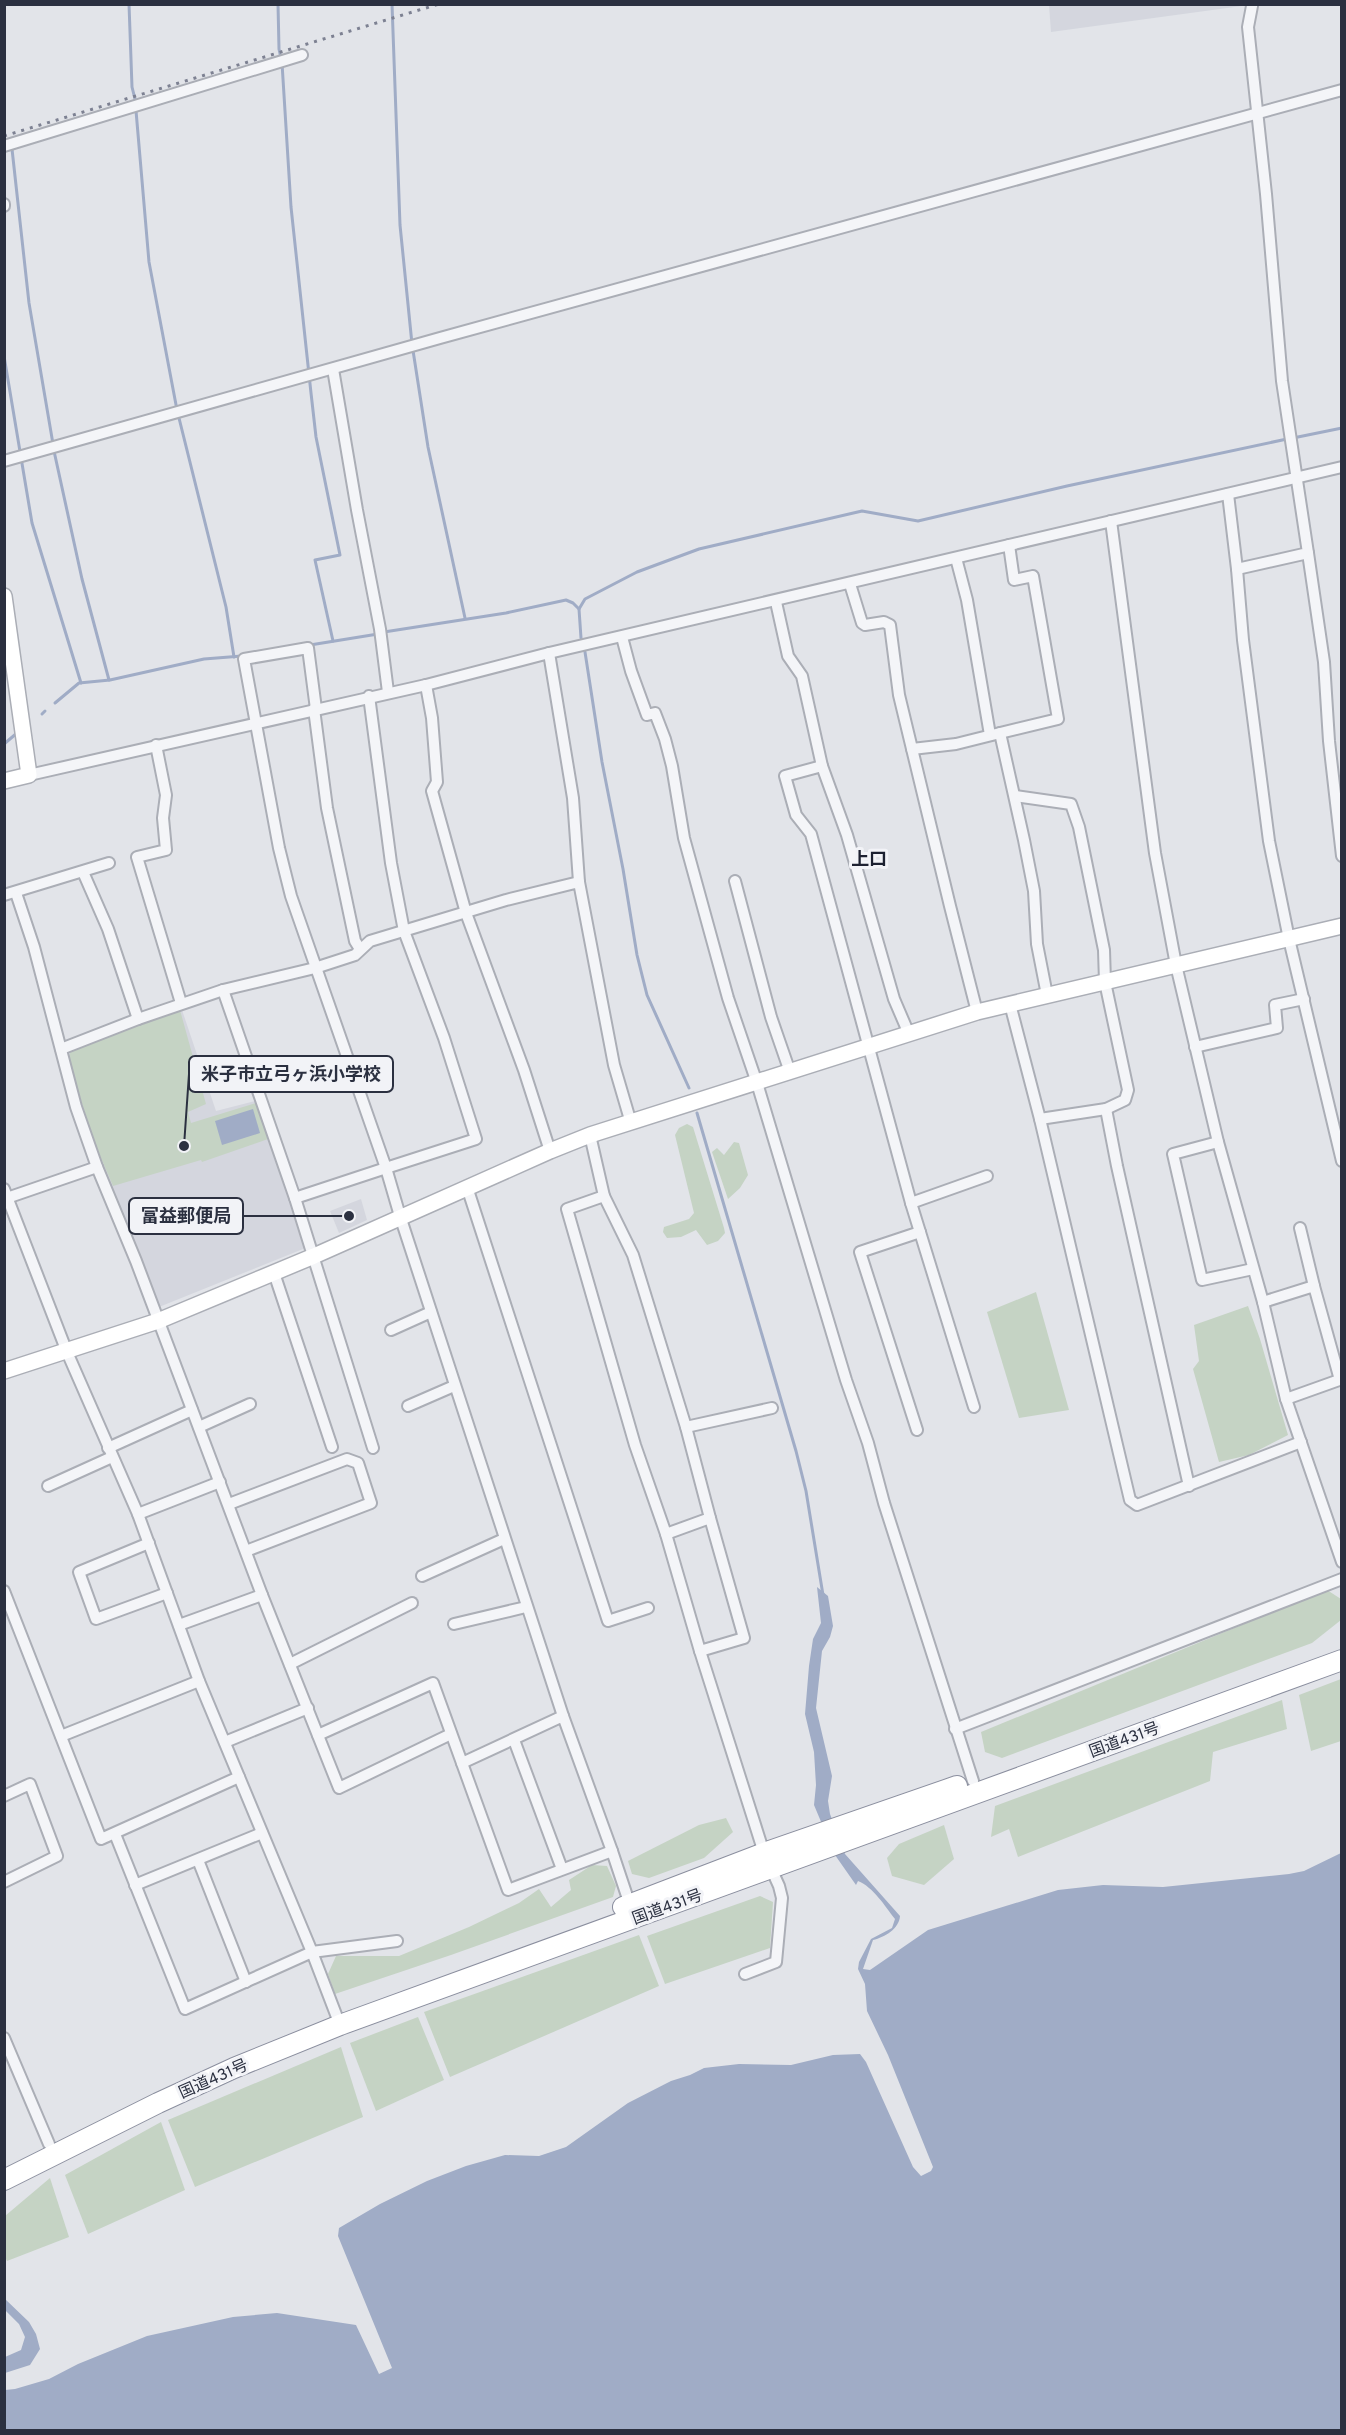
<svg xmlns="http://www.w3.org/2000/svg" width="1346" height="2435" viewBox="0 0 1346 2435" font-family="Overpass,'Noto Sans JP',sans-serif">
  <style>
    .built { fill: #d4d6de }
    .green { fill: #c5d3c4 }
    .water { fill: #a0acc6 }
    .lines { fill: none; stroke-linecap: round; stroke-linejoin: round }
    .stream { stroke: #a0acc6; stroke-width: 3 }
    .street-casing { stroke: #abaeb6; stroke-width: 14 }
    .secondary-casing { stroke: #abaeb6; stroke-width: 18 }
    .highway-casing { stroke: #8b8f9f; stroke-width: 22 }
    .street { stroke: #f4f5f8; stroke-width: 10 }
    .secondary { stroke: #fff; stroke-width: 15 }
    .highway { stroke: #fff; stroke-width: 20 }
    .rail { stroke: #7d8192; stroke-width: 3; stroke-dasharray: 3 6; stroke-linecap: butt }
    .labels { text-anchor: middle; stroke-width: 6; stroke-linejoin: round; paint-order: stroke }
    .street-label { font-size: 16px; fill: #2b3040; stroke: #f2f3f7 }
    .neighbourhood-label { font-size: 18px; font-weight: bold; fill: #1d2131; stroke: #f2f3f7 }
    .leader { fill: none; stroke: #2b3040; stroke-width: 2 }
    .callout-dot { fill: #2b3040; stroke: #f2f3f7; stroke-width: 2 }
    .callout { fill: #f2f3f7; stroke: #2b3040; stroke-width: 2 }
    .callout-label { font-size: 18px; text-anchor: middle; font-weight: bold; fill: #2b3040 }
  </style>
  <rect width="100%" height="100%" fill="#e2e4e9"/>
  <!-- built -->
  <g class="built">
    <polygon points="1049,5 1249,5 1051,32"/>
    <polygon points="181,1007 216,1111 259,1100 308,1247 159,1307 87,1129 67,1058 72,1046"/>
    <polygon points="361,1199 367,1220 339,1233 330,1211"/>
  </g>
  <!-- green -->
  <g class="green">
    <polygon points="180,1010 206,1104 188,1112 191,1123 256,1103 268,1139 202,1162 201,1160 113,1186 94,1142 68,1058 73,1047"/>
    <polygon points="687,1124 693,1127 724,1228 725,1233 718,1241 707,1245 696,1230 681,1237 667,1238 663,1232 664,1227 689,1219 694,1213 675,1135 679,1128"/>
    <polygon points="734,1142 739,1143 748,1175 740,1188 728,1199 712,1152 717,1148 724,1155"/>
    <polygon points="1036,1292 1069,1410 1019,1418 987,1312"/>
    <polygon points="1248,1306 1260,1339 1288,1435 1249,1455 1219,1462 1193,1369 1199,1361 1194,1325"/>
    <polygon points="1327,1590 1341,1599 1341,1620 1312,1643 1002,1758 985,1752 981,1732"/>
    <polygon points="1341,1679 1341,1741 1311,1751 1299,1695"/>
    <polygon points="1282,1700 1287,1729 1213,1752 1210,1781 1018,1857 1009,1829 991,1837 995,1806"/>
    <polygon points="726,1818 733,1832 704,1858 649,1878 632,1874 628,1861 699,1825"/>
    <polygon points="944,1825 954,1859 924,1885 892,1876 887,1858 899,1844"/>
    <polygon points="592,1865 607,1866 616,1886 613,1897 451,1955 335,1994 328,1974 336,1956 399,1956 469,1927 519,1903 539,1889 551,1907 571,1890 569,1880"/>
    <polygon points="760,1896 773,1902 770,1948 665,1984 647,1936"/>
    <polygon points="639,1935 659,1986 450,2077 424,2012"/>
    <polygon points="418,2017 444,2080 376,2111 350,2043"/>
    <polygon points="341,2047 363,2117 195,2187 168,2120"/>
    <polygon points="161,2122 185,2190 88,2234 65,2175"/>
    <polygon points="50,2178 69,2237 7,2261 5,2257 5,2216"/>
  </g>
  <!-- water -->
  <g class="water">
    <polygon points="253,1109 260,1133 222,1145 215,1121"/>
    <path d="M817,1587L828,1596L833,1626L830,1637L822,1651L816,1708L832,1776L828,1801L830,1814L845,1854L900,1916C899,1929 885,1937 873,1940L863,1969L870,1970L928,1930L1058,1890L1103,1885L1163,1887L1289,1874L1304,1871L1341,1853V2430H5V2390L15,2389L49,2379L78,2364L147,2336L233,2317L277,2313L356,2325L379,2374L392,2368L338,2236L339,2228L380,2204L427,2181L466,2166L505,2155L539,2156L566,2147L628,2103L671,2081L690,2075L704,2068L739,2064L791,2065L833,2055L860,2054L866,2062L913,2167L921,2176L931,2171L933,2167L888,2055L867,2011L865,1984L858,1969L859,1962L871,1939L892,1928L895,1919C885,1906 873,1887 858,1881L856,1885L835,1855L814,1805L816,1785L814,1752L805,1714L809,1666L813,1639L821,1623Z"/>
    <polygon points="4,2298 29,2322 36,2334 40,2349 30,2365 5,2373 5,2357 21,2350 25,2337 19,2324 5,2310"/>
  </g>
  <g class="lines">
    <!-- stream -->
    <g class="stream">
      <polyline points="129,4 132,87 135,99 149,262 177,410 226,607 234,657"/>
      <polyline points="278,4 279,49 282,63 291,207 311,393 316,437 340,555 315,560 333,641"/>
      <polyline points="392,4 400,225 412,344 428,447 465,618"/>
      <polyline points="12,149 29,303 53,444"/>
      <polyline points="4,356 32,523 81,683"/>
      <polyline points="1293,438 1342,428"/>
      <polyline points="54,451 82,579 109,680"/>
      <polyline points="384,632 506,613 566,600 573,603 579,609"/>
      <polyline points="581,638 579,609 585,599 637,572 699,549 862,511 918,521 1067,486 1287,439"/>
      <polyline points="310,645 378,634"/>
      <polyline points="585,652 602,762 623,869 637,955 647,995 689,1088"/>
      <polyline points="55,703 79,683 110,680 204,659 242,656"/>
      <polyline points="42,714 45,711"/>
      <polyline points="4,744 17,733"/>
      <polyline points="697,1113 796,1451 806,1491 823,1595"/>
    </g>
    <!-- street casing -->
    <g class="street-casing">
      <g id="street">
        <polyline points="4,146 302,55"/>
        <polyline points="4,204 4,206"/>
        <polyline points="333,369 357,510 380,629 388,692"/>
        <polyline points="4,461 440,338 1342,90"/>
        <polyline points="1228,494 1237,569 1308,553 1282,381 1266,194 1248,27 1252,6"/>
        <polyline points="1111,521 1155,853 1176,965 1218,1142 1263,1302 1286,1399 1342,1562"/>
        <polyline points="1308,553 1324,662 1329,741 1342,856"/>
        <polyline points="956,558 967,600 990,735"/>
        <polyline points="1237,569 1243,640 1269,841 1289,939 1342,1161"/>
        <polyline points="850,584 862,623 865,625 884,622 890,625 899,695 950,906 977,1012"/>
        <polyline points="776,602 788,656 802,676 822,766 785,776 796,815 811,834 911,1203 974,1407"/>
        <polyline points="622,637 631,671 647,715 655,713 665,739 672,766 684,838 728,998 757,1083 846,1380 868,1443 884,1503 973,1781"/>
        <polyline points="549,653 573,798 579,882"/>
        <polyline points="426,685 432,718 437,782 432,791 466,913 524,1070 550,1151"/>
        <polyline points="314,709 327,808 355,941 360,949"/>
        <polyline points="316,709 308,648 244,659 279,848 291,896 386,1168 476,1139 444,1038 404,931 391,863 369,696"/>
        <polyline points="1000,733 1058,719 1033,576 1014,580 1009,545"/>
        <polyline points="156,745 166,795 163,818 166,850 137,857 181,1003"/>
        <polyline points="912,749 956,744 1000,733 1024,840 1034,891 1037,944 1047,995"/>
        <polyline points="822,766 847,835 894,999 909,1034"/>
        <polyline points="29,775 426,685 549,653 1342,467"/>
        <polyline points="1015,796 1071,804 1079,827 1104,950 1105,982 1128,1090 1125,1100 1106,1109 1040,1119"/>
        <polyline points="83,872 108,929 138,1019"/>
        <polyline points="735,881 771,1017 790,1072"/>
        <polyline points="16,893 34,947 76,1107 97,1167 136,1261 262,1595 339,1788 451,1734"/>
        <polyline points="4,895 109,863"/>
        <polyline points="223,990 295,1198 386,1168 400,1216 563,1716"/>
        <polyline points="1010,1004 1040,1119 1130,1500 1137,1505 1301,1442"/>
        <polyline points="1195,1047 1277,1028 1275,1005 1304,999"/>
        <polyline points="61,1049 138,1019 223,990 315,968 355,955 370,941 506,900 579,882 614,1065 631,1123"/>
        <polyline points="1106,1109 1117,1166 1189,1486"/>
        <polyline points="590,1135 604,1196 567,1209 635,1445 666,1534 700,1651 764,1853 779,1886 782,1898 776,1962 745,1974"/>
        <polyline points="1218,1142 1173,1154 1202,1280 1253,1269"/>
        <polyline points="467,1187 608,1621 648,1608"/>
        <polyline points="4,1189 67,1352 138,1514 199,1681 312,1952 340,2025"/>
        <polyline points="604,1196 633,1255 686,1427 710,1518 666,1534"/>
        <polyline points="295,1198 373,1448"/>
        <polyline points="4,1199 97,1167"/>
        <polyline points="911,1203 987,1176"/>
        <polyline points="1300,1228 1314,1286"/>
        <polyline points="274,1273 332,1447"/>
        <polyline points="1263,1302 1314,1286 1340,1380"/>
        <polyline points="391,1330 431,1312"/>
        <polyline points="1286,1399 1342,1379"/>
        <polyline points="408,1406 454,1386"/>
        <polyline points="199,1427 250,1404"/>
        <polyline points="686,1427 772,1408"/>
        <polyline points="917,1430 860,1252 920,1232"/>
        <polyline points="108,1448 192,1410"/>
        <polyline points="48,1486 112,1457"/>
        <polyline points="229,1504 347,1459 358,1463 371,1503 246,1551"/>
        <polyline points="138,1514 220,1482"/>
        <polyline points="149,1543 79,1572 96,1619 167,1593"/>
        <polyline points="422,1576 504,1539"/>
        <polyline points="4,1591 101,1839 239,1777"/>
        <polyline points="454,1624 526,1607"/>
        <polyline points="179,1625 262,1595"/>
        <polyline points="700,1651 744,1638 710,1518"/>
        <polyline points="290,1664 412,1603"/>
        <polyline points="955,1729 1342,1579"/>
        <polyline points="318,1735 433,1683 508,1890 612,1851 630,1905"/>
        <polyline points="61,1736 199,1681"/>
        <polyline points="514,1740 562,1869"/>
        <polyline points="225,1742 308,1708"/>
        <polyline points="462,1763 563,1716 612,1851"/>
        <polyline points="4,1796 30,1784 57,1856 4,1882"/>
        <polyline points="115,1834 185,2009 312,1952 397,1941"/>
        <polyline points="198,1860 246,1982"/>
        <polyline points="135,1885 262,1833"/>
        <polyline points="4,2038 49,2144"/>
      </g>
    </g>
    <!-- secondary casing -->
    <g class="secondary-casing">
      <g id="secondary">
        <polyline points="4,596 29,775 4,781"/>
        <polyline points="4,1371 158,1321 314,1256 550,1151 590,1135 977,1012 1342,926"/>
      </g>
    </g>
    <!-- highway casing -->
    <g class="highway-casing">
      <g id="highway">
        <polyline points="623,1907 764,1853 957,1786"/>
        <polyline points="4,2180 158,2103 234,2068 340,2025 1342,1660"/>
      </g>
    </g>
    <!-- street -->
    <use href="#street" class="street"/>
    <!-- secondary -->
    <use href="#secondary" class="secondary"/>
    <!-- highway -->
    <use href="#highway" class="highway"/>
    <!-- rail -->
    <polyline class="rail" points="4,136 439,4"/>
  </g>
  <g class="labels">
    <!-- street labels -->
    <g class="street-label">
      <text transform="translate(1124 1739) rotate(-20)" y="6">国道431号</text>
      <text transform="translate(667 1906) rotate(-20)" y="6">国道431号</text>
      <text transform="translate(213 2078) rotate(-24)" y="6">国道431号</text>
    </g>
    <!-- neighbourhood labels -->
    <g class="neighbourhood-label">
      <text x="869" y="865">上口</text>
    </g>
  </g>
  <!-- callouts -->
  <path class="leader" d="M184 1146L189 1074M349 1216L243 1216"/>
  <g class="callout-dot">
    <circle cx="184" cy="1146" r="6"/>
    <circle cx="349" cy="1216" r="6"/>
  </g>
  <g class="callout">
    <rect x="189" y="1056" width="204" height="36" rx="6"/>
    <rect x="129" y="1198" width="114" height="36" rx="6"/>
  </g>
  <g class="callout-label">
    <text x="291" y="1080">米子市立弓ヶ浜小学校</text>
    <text x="186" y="1222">富益郵便局</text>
  </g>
  <!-- border -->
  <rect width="1346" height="2435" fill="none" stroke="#2b3040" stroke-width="12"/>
</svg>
